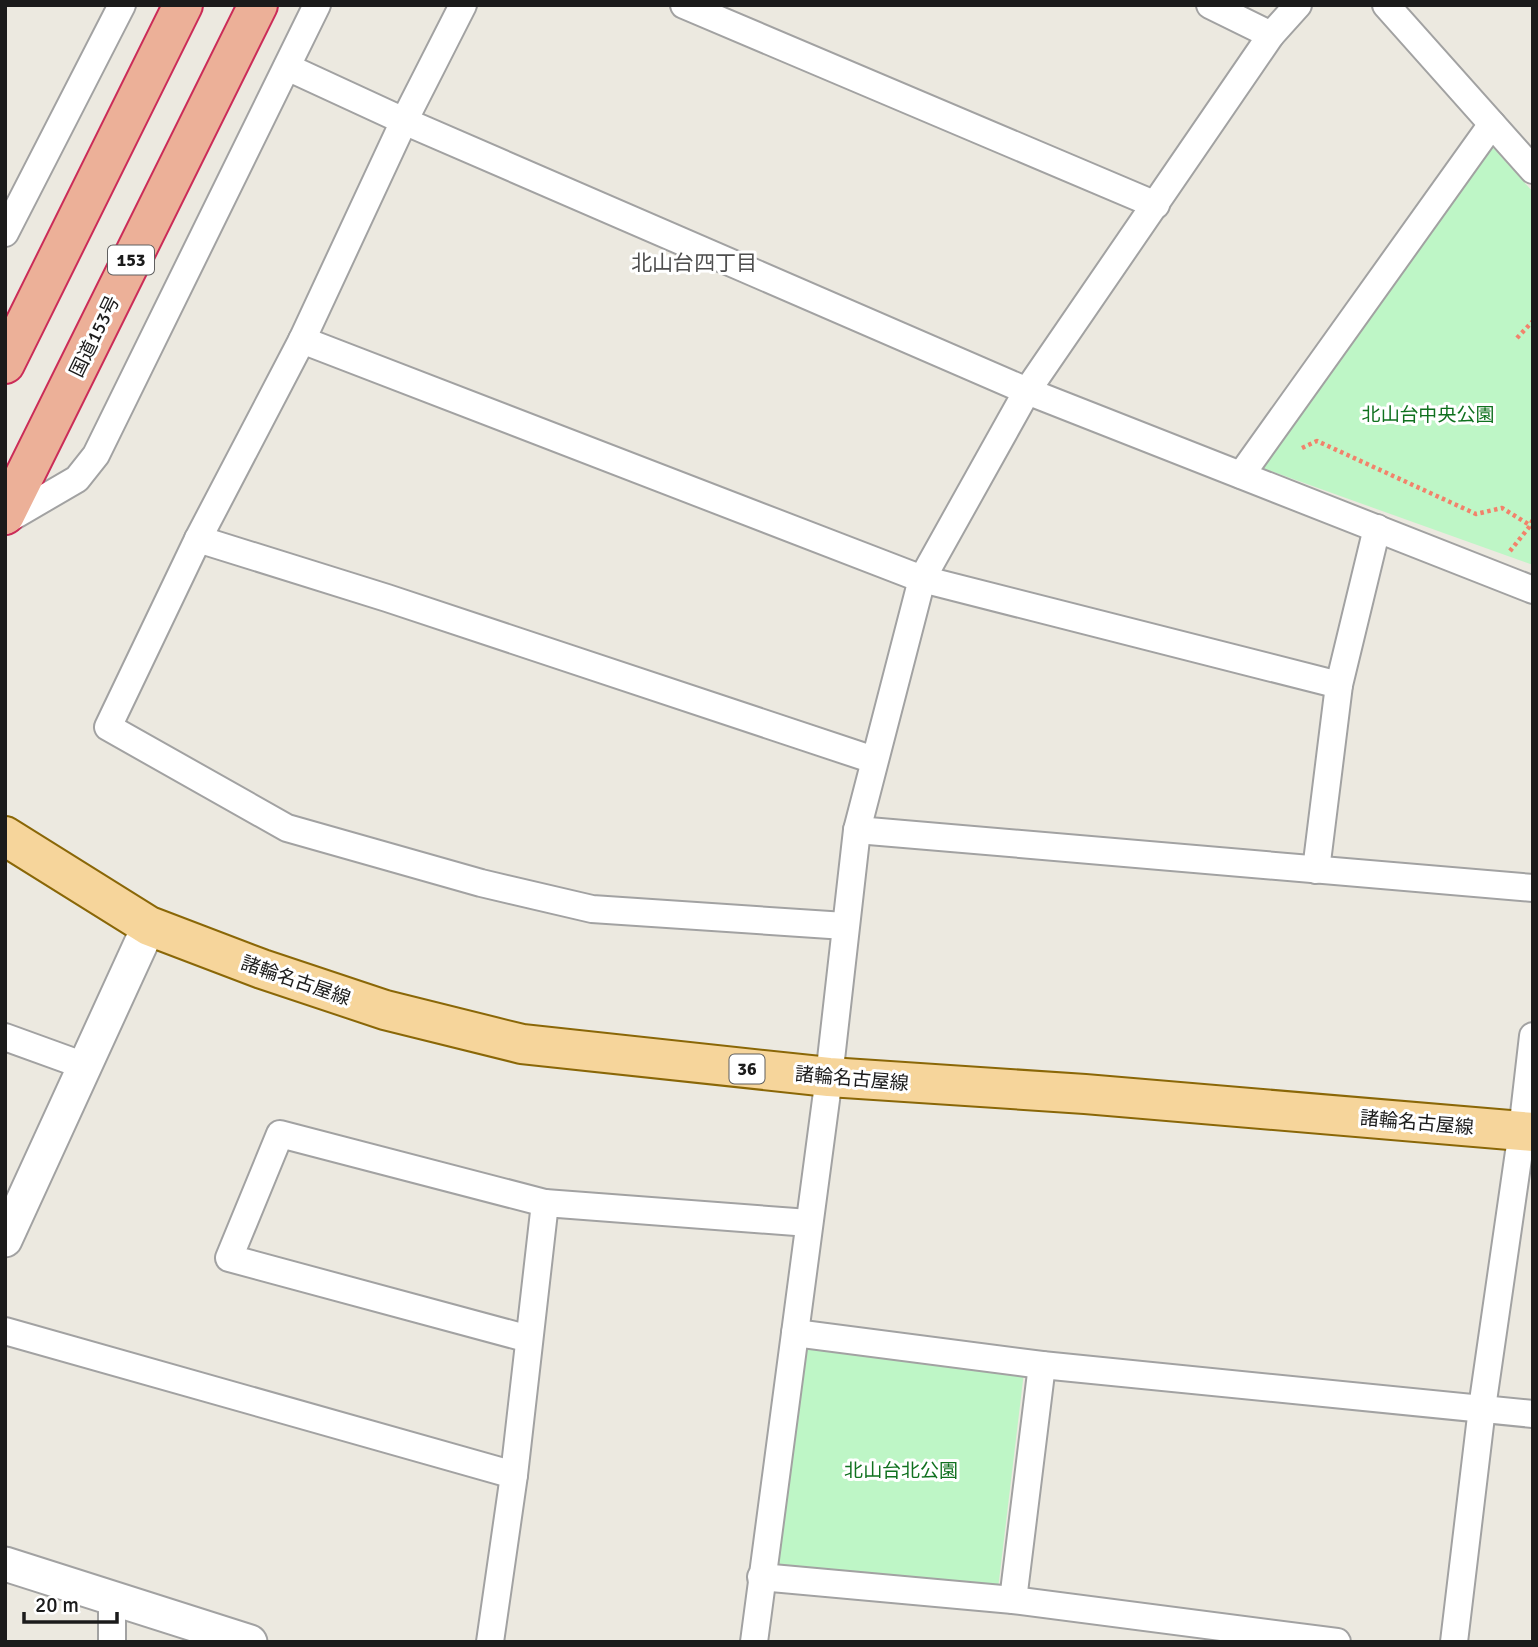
<svg xmlns="http://www.w3.org/2000/svg" width="1538" height="1647" viewBox="0 0 1538 1647" font-family="Signika,'Noto Sans JP',sans-serif">
  <style>
    .park { fill: #bef6c6 }
    .lines { fill: none; stroke-linecap: round; stroke-linejoin: round }
    .minor-casing { stroke: #a2a2a2; stroke-width: 30 }
    .tertiary-casing { stroke: #a2a2a2; stroke-width: 37 }
    .primary-casing { stroke: #8a6707; stroke-width: 42 }
    .trunk-casing { stroke: #cb2c58; stroke-width: 42 }
    .path { stroke: #f2826b; stroke-width: 4.5; stroke-dasharray: 3.5 3.5; stroke-linecap: butt }
    .minor { stroke: #fff; stroke-width: 26 }
    .tertiary { stroke: #fff; stroke-width: 33 }
    .primary { stroke: #f6d59b; stroke-width: 38 }
    .trunk { stroke: #ecb098; stroke-width: 38 }
    .labels { text-anchor: middle; stroke-width: 6; stroke-linejoin: round; paint-order: stroke }
    .shield { fill: #fff; stroke: #5f5f5f; stroke-width: 2 }
    .shield-label { font-size: 18px; font-weight: bold; fill: #1b1b1b }
    .street-label { font-size: 19px; fill: #1b1b1b; stroke: #fff }
    .park-label { font-size: 19px; fill: #10711f; stroke: #fff }
    .neighbourhood-label { font-size: 21px; fill: #4e4e4e; stroke: #fff }
  </style>
  <rect width="100%" height="100%" fill="#ece9e0"/>
  <!-- park -->
  <g class="park">
    <polygon points="1488,142 1533,192 1533,565 1262,468"/>
    <polygon points="804,1349 1024,1372 998,1589 777,1569"/>
  </g>
  <g class="lines">
    <!-- minor casing -->
    <g class="minor-casing">
      <g id="minor">
        <polyline points="463,5 404,121 302,340 198,539 108,727 287,828 481,883 592,909 845,926"/>
        <polyline points="684,5 1156,205"/>
        <polyline points="1210,5 1271,35"/>
        <polyline points="1386,5 1533,170"/>
        <polyline points="287,67 404,121 1027,391 1533,590"/>
        <polyline points="5,233 122,5"/>
        <polyline points="302,340 922,579 1339,685"/>
        <polyline points="1241,475 1492,124"/>
        <polyline points="5,521 77,479 96,455 317,5"/>
        <polyline points="198,539 387,598 874,760"/>
        <polyline points="857,830 1533,888"/>
        <polyline points="1316,870 1339,685 1377,528"/>
        <polyline points="5,1037 85,1066"/>
        <polyline points="5,1331 514,1475"/>
        <polyline points="795,1333 1042,1365 1533,1414"/>
        <polyline points="529,1339 229,1258 280,1134 545,1203"/>
        <polyline points="761,1577 1013,1600 1337,1642"/>
        <polyline points="1013,1600 1042,1365"/>
        <polyline points="112,1642 112,1600"/>
        <polyline points="490,1642 514,1475 545,1203 809,1223"/>
        <polyline points="754,1642 829,1077 857,830 922,579 1027,391 1271,35 1298,5"/>
        <polyline points="1454,1642 1482,1408 1522,1131 1533,1036"/>
      </g>
    </g>
    <!-- tertiary casing -->
    <g class="tertiary-casing">
      <g id="tertiary">
        <polyline points="5,1240 149,926"/>
        <polyline points="5,1564 250,1642"/>
      </g>
    </g>
    <!-- primary casing -->
    <g class="primary-casing">
      <polyline id="primary" points="5,836 149,926 262,969 385,1010 522,1044 829,1077 1085,1094 1533,1132"/>
    </g>
    <!-- trunk casing -->
    <g class="trunk-casing">
      <g id="trunk">
        <polyline points="5,364 183,5"/>
        <polyline points="5,515 258,5"/>
      </g>
    </g>
    <!-- path -->
    <g class="path">
      <polyline points="1517,338 1533,321"/>
      <polyline points="1302,448 1317,441 1476,514 1502,508 1533,527"/>
      <polyline points="1510,551 1530,526 1533,519"/>
    </g>
    <!-- minor -->
    <use href="#minor" class="minor"/>
    <!-- tertiary -->
    <use href="#tertiary" class="tertiary"/>
    <!-- primary -->
    <use href="#primary" class="primary"/>
    <!-- trunk -->
    <use href="#trunk" class="trunk"/>
  </g>
  <g class="labels">
    <!-- shield labels -->
    <g class="shield">
      <rect x="108" y="245.5" width="46" height="29" rx="5"/>
      <rect x="729.5" y="1054.5" width="35" height="29" rx="5"/>
    </g>
    <g class="shield-label">
      <text x="131" y="266">153</text>
      <text x="747" y="1075">36</text>
    </g>
    <!-- street labels -->
    <g class="street-label">
      <text transform="translate(94 336) rotate(-64)" y="7">国道153号</text>
      <text transform="translate(296 980) rotate(19)" y="7">諸輪名古屋線</text>
      <text transform="translate(852 1078) rotate(5)" y="7">諸輪名古屋線</text>
      <text transform="translate(1417 1122) rotate(5)" y="7">諸輪名古屋線</text>
    </g>
    <!-- park labels -->
    <g class="park-label">
      <text x="1428" y="421">北山台中央公園</text>
      <text x="901" y="1477">北山台北公園</text>
    </g>
    <!-- neighbourhood labels -->
    <g class="neighbourhood-label">
      <text x="694" y="270">北山台四丁目</text>
    </g>
  </g>
  <!-- border -->
  <rect width="1538" height="1647" fill="none" stroke="#1b1b1b" stroke-width="14"/>
  <!-- scale -->
  <path d="M24 1612v10h93v-10" fill="none" stroke="#1b1b1b" stroke-width="3.5"/>
  <text x="35" y="1612" font-size="21" fill="#1b1b1b" stroke="#ffffff" stroke-width="5" paint-order="stroke">20 m</text>
</svg>
